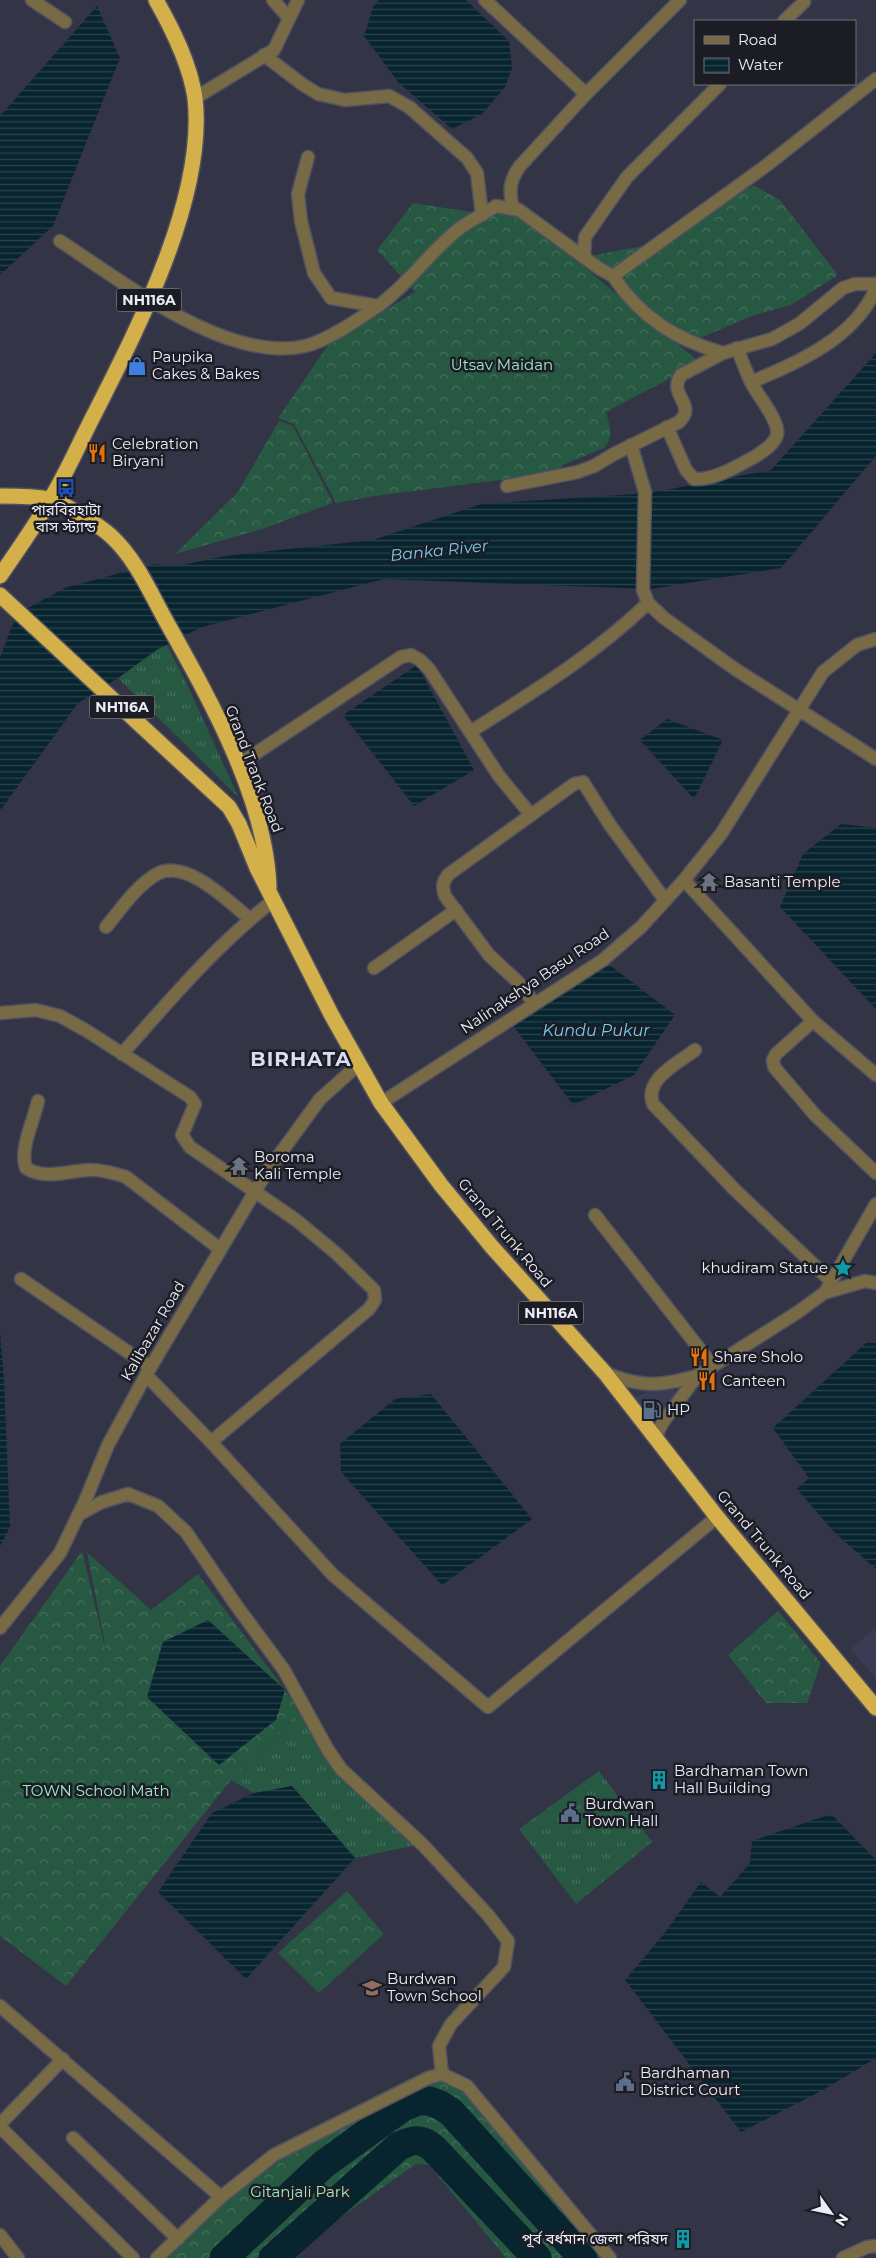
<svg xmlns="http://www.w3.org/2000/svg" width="876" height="2258" viewBox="0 0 876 2258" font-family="Montserrat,'Noto Sans Bengali',sans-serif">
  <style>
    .built { fill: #3a3c53 }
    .grass { fill: url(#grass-tufts) }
    .forest { fill: url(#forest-crowns) }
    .water { fill: url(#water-rules) }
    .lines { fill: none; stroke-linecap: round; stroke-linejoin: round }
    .river { stroke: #07242f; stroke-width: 29 }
    .minor-casing { stroke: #505161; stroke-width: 15 }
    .highway-casing { stroke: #505161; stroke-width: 18 }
    .minor { stroke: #786a45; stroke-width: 12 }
    .highway { stroke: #d4b04a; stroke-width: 15 }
    .labels { text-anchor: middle; stroke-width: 5; stroke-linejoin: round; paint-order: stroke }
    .shield { fill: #1c1d24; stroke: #adaeb8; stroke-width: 1 }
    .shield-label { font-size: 14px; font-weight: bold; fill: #ebecf7 }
    .poi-label { font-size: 15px; fill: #ebecf7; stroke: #1c1d24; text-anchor: start }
    .park-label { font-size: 15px; fill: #9bebc4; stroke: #1c1d24 }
    .street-label { font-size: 15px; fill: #ebecf7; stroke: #1c1d24 }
    .water-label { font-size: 16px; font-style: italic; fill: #77cdef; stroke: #1c1d24 }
    .district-label { font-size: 20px; font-weight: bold; letter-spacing: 1px; fill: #daddf2; stroke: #1c1d24 }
  </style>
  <defs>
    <pattern id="grass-tufts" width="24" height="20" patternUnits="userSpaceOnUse" patternTransform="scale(1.25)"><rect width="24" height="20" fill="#265842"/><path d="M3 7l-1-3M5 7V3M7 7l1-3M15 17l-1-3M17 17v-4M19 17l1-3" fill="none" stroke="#46705e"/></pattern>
    <pattern id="forest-crowns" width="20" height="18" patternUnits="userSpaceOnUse" patternTransform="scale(1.25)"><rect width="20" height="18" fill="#265842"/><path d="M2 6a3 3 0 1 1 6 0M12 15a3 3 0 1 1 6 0" fill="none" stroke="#46705e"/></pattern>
    <pattern id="water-rules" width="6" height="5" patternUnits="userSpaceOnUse" patternTransform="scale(1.25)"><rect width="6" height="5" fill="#07242f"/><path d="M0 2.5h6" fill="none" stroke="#2b444e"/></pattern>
  </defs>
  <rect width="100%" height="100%" fill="#333445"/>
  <!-- built -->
  <g class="built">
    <polygon points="673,1388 677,1395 649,1422 633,1398 654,1389"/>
    <polygon points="876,1627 876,1679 851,1649"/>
  </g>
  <!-- grass -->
  <g class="grass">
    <polygon points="167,645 186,682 239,798 118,678 158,649"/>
    <polygon points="300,1710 339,1769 421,1844 355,1858 292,1786 254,1793 231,1780 251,1763"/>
    <polygon points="599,1771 652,1842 576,1904 519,1829"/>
  </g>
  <!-- forest -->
  <g class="forest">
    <polygon points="755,186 780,200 838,275 791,305 752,316 686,344 584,257 659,243 721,196"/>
    <path d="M413,203L491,215L501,212L522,216L697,360L667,380L606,412C609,425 615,437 604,448L563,465L556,473L375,496L336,503L294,424L278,418L328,345L415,292L377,250Z"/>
    <polygon points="279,421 293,426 333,503 262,529 175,554 238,492"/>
    <polygon points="82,1551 107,1655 87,1552 151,1610 198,1574 300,1710 251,1763 231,1780 66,1986 0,1936 0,1666"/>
    <polygon points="778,1611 821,1663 807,1703 766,1703 728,1655"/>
    <polygon points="347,1891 384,1934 319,1993 278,1953"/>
    <polygon points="442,2074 467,2086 612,2258 506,2258 429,2165 416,2164 283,2258 162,2258 274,2155"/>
  </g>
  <!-- water -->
  <g class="water">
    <polygon points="379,0 466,0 509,41 512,68 505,87 482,114 452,129 399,83 364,36 373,7"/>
    <polygon points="97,6 120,58 53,226 0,275 0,116"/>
    <polygon points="876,353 876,456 781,568 651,589 384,579 202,627 158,649 118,678 78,703 0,811 0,657 17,614 65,588 153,564 177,566 225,556 373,540 481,504 650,493 771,470"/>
    <polygon points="417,665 474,770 414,806 343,715"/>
    <polygon points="667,719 723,740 694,799 640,740"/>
    <polygon points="841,824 876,828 876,1009 780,907 803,854"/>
    <polygon points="603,960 675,1015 634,1075 573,1105 508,1019"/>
    <polygon points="0,1332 4,1381 10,1527 0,1546"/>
    <polygon points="866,1343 876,1343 876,1569 835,1533 797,1489 809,1478 773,1428"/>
    <polygon points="431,1394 532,1519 442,1585 341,1472 340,1444 395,1399"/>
    <polygon points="208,1620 285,1690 276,1720 219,1765 147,1697 163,1642"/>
    <polygon points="292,1786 355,1858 246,1979 158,1892 212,1813 254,1793"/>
    <polygon points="831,1814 876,1860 876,2058 823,2090 741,2132 625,1980 664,1934 701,1882 720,1897 750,1863 752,1841"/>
  </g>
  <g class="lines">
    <!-- river -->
    <g class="river">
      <polyline points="224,2258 324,2164 403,2107 418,2101 429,2101 440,2105 451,2112 583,2258"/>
      <path d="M273,2258L399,2146C414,2139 422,2138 434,2149L537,2258"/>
    </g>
    <!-- minor casing -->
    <g class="minor-casing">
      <g id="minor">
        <polyline points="32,0 65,22"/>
        <polyline points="273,0 289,18"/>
        <polyline points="485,0 586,94"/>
        <polyline points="784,21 804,2 803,0"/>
        <polyline points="264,55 302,84 318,94 345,100 389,96 409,107 467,158 477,173 482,215"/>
        <polyline points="195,98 274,50 298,0"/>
        <polyline points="308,157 298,194 301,221 314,273 331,298 378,306"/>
        <path d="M513,209C509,191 509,181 520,166L586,94L680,0"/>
        <path d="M60,241C122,281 227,364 305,346C327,341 359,319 378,306C409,284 430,251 460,228C471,220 484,214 496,206L519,210L600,269L613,276L767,165L876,79"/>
        <polyline points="584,257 585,237 627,177 720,84"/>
        <path d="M613,276C640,317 676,340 723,353"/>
        <path d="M751,382C798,363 856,337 876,288"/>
        <path d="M667,427L686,470L694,479C712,480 730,470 745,462C755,457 774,446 777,435C780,421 758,396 752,384C746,372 742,360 737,348"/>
        <polyline points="631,445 645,492 643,590 648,603 664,618 735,669 876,759"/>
        <path d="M507,486L578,472L594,466L614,454L679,422C698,405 667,395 681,375L723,353L772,339L799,324L843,288L855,284H876"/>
        <path d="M470,732C533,692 594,655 648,603"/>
        <polyline points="238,765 401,657 411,655 420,660 429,669 499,776 531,815"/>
        <polyline points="684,880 813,1021 876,1075"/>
        <path d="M106,927C121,909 136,886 157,874C186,858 229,902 250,919"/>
        <polyline points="374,968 456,910"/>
        <path d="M534,1003L518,982L489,955L445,896C442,887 442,882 449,874L574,784L583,782L610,825L665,900"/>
        <polyline points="0,1013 36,1010 60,1016 87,1031 190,1097 195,1104 182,1135 190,1147 296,1220 337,1254 374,1290 375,1300 369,1309 211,1442"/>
        <polyline points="813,1021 776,1054 773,1060 774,1067 815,1115 876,1173"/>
        <path d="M695,1050C678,1063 644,1079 653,1104L735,1190L831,1281"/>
        <path d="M122,1054C170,1000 216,945 274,900"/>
        <path d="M38,1101C34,1120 19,1150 26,1168C44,1180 68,1171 88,1170C101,1169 114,1173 126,1177L220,1249"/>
        <polyline points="381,1103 603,960 641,927 684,880 721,834 823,672 857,645 876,639"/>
        <polyline points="595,1215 713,1366"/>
        <polyline points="21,1279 150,1367"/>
        <polyline points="827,1289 876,1204"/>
        <path d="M605,1373C642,1388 660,1386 697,1376"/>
        <polyline points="146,1375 211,1442 333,1575 488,1707 717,1517"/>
        <polyline points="655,1437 663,1422 697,1376 798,1312 824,1293 865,1281 876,1283"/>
        <polyline points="78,1515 102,1502 128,1494 158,1506 186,1532 236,1605 284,1670 328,1750 341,1769 423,1845 488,1915 508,1941 504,1967 451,2024 439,2046 442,2074"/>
        <polyline points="0,1628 60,1553 85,1501 108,1445 146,1375 266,1173 320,1099 358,1065"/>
        <polyline points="0,2006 221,2197 274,2155 428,2078 442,2074 467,2086 610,2258"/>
        <polyline points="0,2124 63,2059"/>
        <polyline points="0,2127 133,2258"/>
        <polyline points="73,2138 178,2239"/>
        <polyline points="0,2235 18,2258"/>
        <polyline points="157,2258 221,2197"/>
        <polyline points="843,2258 867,2247 876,2246"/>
      </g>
    </g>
    <!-- highway casing -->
    <g class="highway-casing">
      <g id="highway">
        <path d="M0,496C16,496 33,496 49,499C64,503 99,525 111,536C136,559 150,592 166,621C209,698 266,798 269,887"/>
        <path d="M0,576C17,551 35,526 50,500C68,471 81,439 97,409C140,324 206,195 195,98C190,64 173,30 156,0"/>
        <polyline points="0,595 229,807 239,824 257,868 331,1014 381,1103 441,1185 492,1247 605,1373 717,1517 876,1708"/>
      </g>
    </g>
    <!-- minor -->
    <use href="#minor" class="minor"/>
    <!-- highway -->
    <use href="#highway" class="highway"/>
  </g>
  <!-- icons -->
  <defs>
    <g id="shop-bare" transform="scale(1.5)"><path d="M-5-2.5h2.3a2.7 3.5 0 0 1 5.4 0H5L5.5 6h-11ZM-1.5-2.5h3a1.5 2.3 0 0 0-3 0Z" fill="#3f7fe0" stroke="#1c1d24" stroke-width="2.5" paint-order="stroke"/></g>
    <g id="restaurant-bare" transform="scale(1.5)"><path d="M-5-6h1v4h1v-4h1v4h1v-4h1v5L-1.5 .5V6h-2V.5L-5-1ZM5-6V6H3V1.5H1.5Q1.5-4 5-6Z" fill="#e8710a" stroke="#1c1d24" stroke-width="2.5" paint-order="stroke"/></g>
    <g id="bus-bare" transform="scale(1.5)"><path d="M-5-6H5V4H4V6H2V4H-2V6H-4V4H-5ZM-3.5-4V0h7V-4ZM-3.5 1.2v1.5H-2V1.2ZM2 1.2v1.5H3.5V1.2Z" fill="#1a4fb4" stroke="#1c1d24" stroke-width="2.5" paint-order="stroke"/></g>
    <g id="temple-bare" transform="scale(1.5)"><path d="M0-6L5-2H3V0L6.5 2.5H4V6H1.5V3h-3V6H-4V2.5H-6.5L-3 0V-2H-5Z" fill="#6b7280" stroke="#1c1d24" stroke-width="2.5" paint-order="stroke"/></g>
    <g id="sight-bare" transform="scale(1.5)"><path d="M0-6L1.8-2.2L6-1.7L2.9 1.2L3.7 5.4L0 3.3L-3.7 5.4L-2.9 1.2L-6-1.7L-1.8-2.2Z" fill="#0f9aa8" stroke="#1c1d24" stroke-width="2.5" paint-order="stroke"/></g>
    <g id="fuel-bare" transform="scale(1.5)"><path d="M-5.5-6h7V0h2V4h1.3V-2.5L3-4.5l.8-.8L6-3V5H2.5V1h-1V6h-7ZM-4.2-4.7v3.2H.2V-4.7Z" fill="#5c6f8a" stroke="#1c1d24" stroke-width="2.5" paint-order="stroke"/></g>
    <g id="building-bare" transform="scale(1.5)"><path d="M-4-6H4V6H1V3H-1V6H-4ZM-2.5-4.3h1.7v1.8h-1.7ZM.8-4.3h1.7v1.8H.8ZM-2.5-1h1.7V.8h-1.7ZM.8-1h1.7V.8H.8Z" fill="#0f9aa8" stroke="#1c1d24" stroke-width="2.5" paint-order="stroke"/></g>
    <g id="civic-bare" transform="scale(1.5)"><path d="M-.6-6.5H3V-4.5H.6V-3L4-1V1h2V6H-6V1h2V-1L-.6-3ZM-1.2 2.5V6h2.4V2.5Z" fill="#5c6f8a" stroke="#1c1d24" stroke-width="2.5" paint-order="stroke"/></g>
    <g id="school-bare" transform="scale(1.5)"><path d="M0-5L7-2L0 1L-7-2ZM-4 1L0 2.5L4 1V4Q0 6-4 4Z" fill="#8d6e63" stroke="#1c1d24" stroke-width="2.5" paint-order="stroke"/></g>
  </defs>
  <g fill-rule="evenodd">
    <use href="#shop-bare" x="137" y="366"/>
    <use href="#restaurant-bare" x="97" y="453"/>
    <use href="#bus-bare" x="66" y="488"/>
    <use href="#temple-bare" x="709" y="882"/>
    <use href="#temple-bare" x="239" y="1166"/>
    <use href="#sight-bare" x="843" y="1268"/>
    <use href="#restaurant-bare" x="699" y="1357"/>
    <use href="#restaurant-bare" x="707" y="1381"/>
    <use href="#fuel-bare" x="652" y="1410"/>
    <use href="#building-bare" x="659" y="1780"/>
    <use href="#civic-bare" x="570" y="1813"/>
    <use href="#school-bare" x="372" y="1988"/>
    <use href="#civic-bare" x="625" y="2082"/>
    <use href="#building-bare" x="683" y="2239"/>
  </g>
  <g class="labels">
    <!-- shield labels -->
    <g class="shield">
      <rect x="116.5" y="288.5" width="65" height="23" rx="4"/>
      <rect x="89.5" y="695.5" width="65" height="23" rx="4"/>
      <rect x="518.5" y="1301.5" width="65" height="23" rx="4"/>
    </g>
    <g class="shield-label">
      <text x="149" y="305">NH116A</text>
      <text x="122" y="712">NH116A</text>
      <text x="551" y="1318">NH116A</text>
    </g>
    <!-- poi labels -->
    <g class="poi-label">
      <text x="152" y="362">Paupika<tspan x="152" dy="17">Cakes &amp; Bakes</tspan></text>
      <text x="112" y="449">Celebration<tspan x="112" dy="17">Biryani</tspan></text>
      <text x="66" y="515" text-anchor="middle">পারবিরহাটা<tspan x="66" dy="17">বাস স্ট্যান্ড</tspan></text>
      <text x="724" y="887">Basanti Temple</text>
      <text x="254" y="1162">Boroma<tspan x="254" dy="17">Kali Temple</tspan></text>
      <text x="828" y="1273" text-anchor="end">khudiram Statue</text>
      <text x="714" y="1362">Share Sholo</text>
      <text x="722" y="1386">Canteen</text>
      <text x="667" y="1415">HP</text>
      <text x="674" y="1776">Bardhaman Town<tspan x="674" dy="17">Hall Building</tspan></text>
      <text x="585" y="1809">Burdwan<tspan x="585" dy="17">Town Hall</tspan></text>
      <text x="387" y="1984">Burdwan<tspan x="387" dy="17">Town School</tspan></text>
      <text x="640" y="2078">Bardhaman<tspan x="640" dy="17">District Court</tspan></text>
      <text x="668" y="2244" text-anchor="end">পূর্ব বর্ধমান জেলা পরিষদ</text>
    </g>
    <!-- park labels -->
    <g class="park-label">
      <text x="502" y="370">Utsav Maidan</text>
      <text x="96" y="1796">TOWN School Math</text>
      <text x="300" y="2197">Gitanjali Park</text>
    </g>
    <!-- street labels -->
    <g class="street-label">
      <text transform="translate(254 769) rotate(69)" y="5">Grand Trank Road</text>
      <text transform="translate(535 981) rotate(-34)" y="5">Nalinakshya Basu Road</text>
      <text transform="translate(505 1233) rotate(50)" y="5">Grand Trunk Road</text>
      <text transform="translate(153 1331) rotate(-60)" y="5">Kalibazar Road</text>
      <text transform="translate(764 1545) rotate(50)" y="5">Grand Trunk Road</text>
    </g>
    <!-- water labels -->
    <g class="water-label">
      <text transform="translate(439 550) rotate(-6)" y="6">Banka River</text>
      <text x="596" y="1036">Kundu Pukur</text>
    </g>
    <!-- district labels -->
    <g class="district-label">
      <text x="301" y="1066">BIRHATA</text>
    </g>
  </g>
  <!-- legend -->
  <rect x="694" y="20" width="162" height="65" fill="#1c1d24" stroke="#6f7078"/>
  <rect x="704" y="36" width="25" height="8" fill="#786a45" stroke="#6f7078"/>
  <text x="738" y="45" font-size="15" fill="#ebecf7">Road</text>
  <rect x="704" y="58" width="25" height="15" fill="url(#water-rules)" stroke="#6f7078"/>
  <text x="738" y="70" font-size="15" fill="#ebecf7">Water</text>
  <!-- north arrow -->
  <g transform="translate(831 2213) rotate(123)" stroke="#1c1d24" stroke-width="4" paint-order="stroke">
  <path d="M0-4L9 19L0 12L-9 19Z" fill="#ebecf7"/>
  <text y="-8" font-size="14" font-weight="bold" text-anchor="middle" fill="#ebecf7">N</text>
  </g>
</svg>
